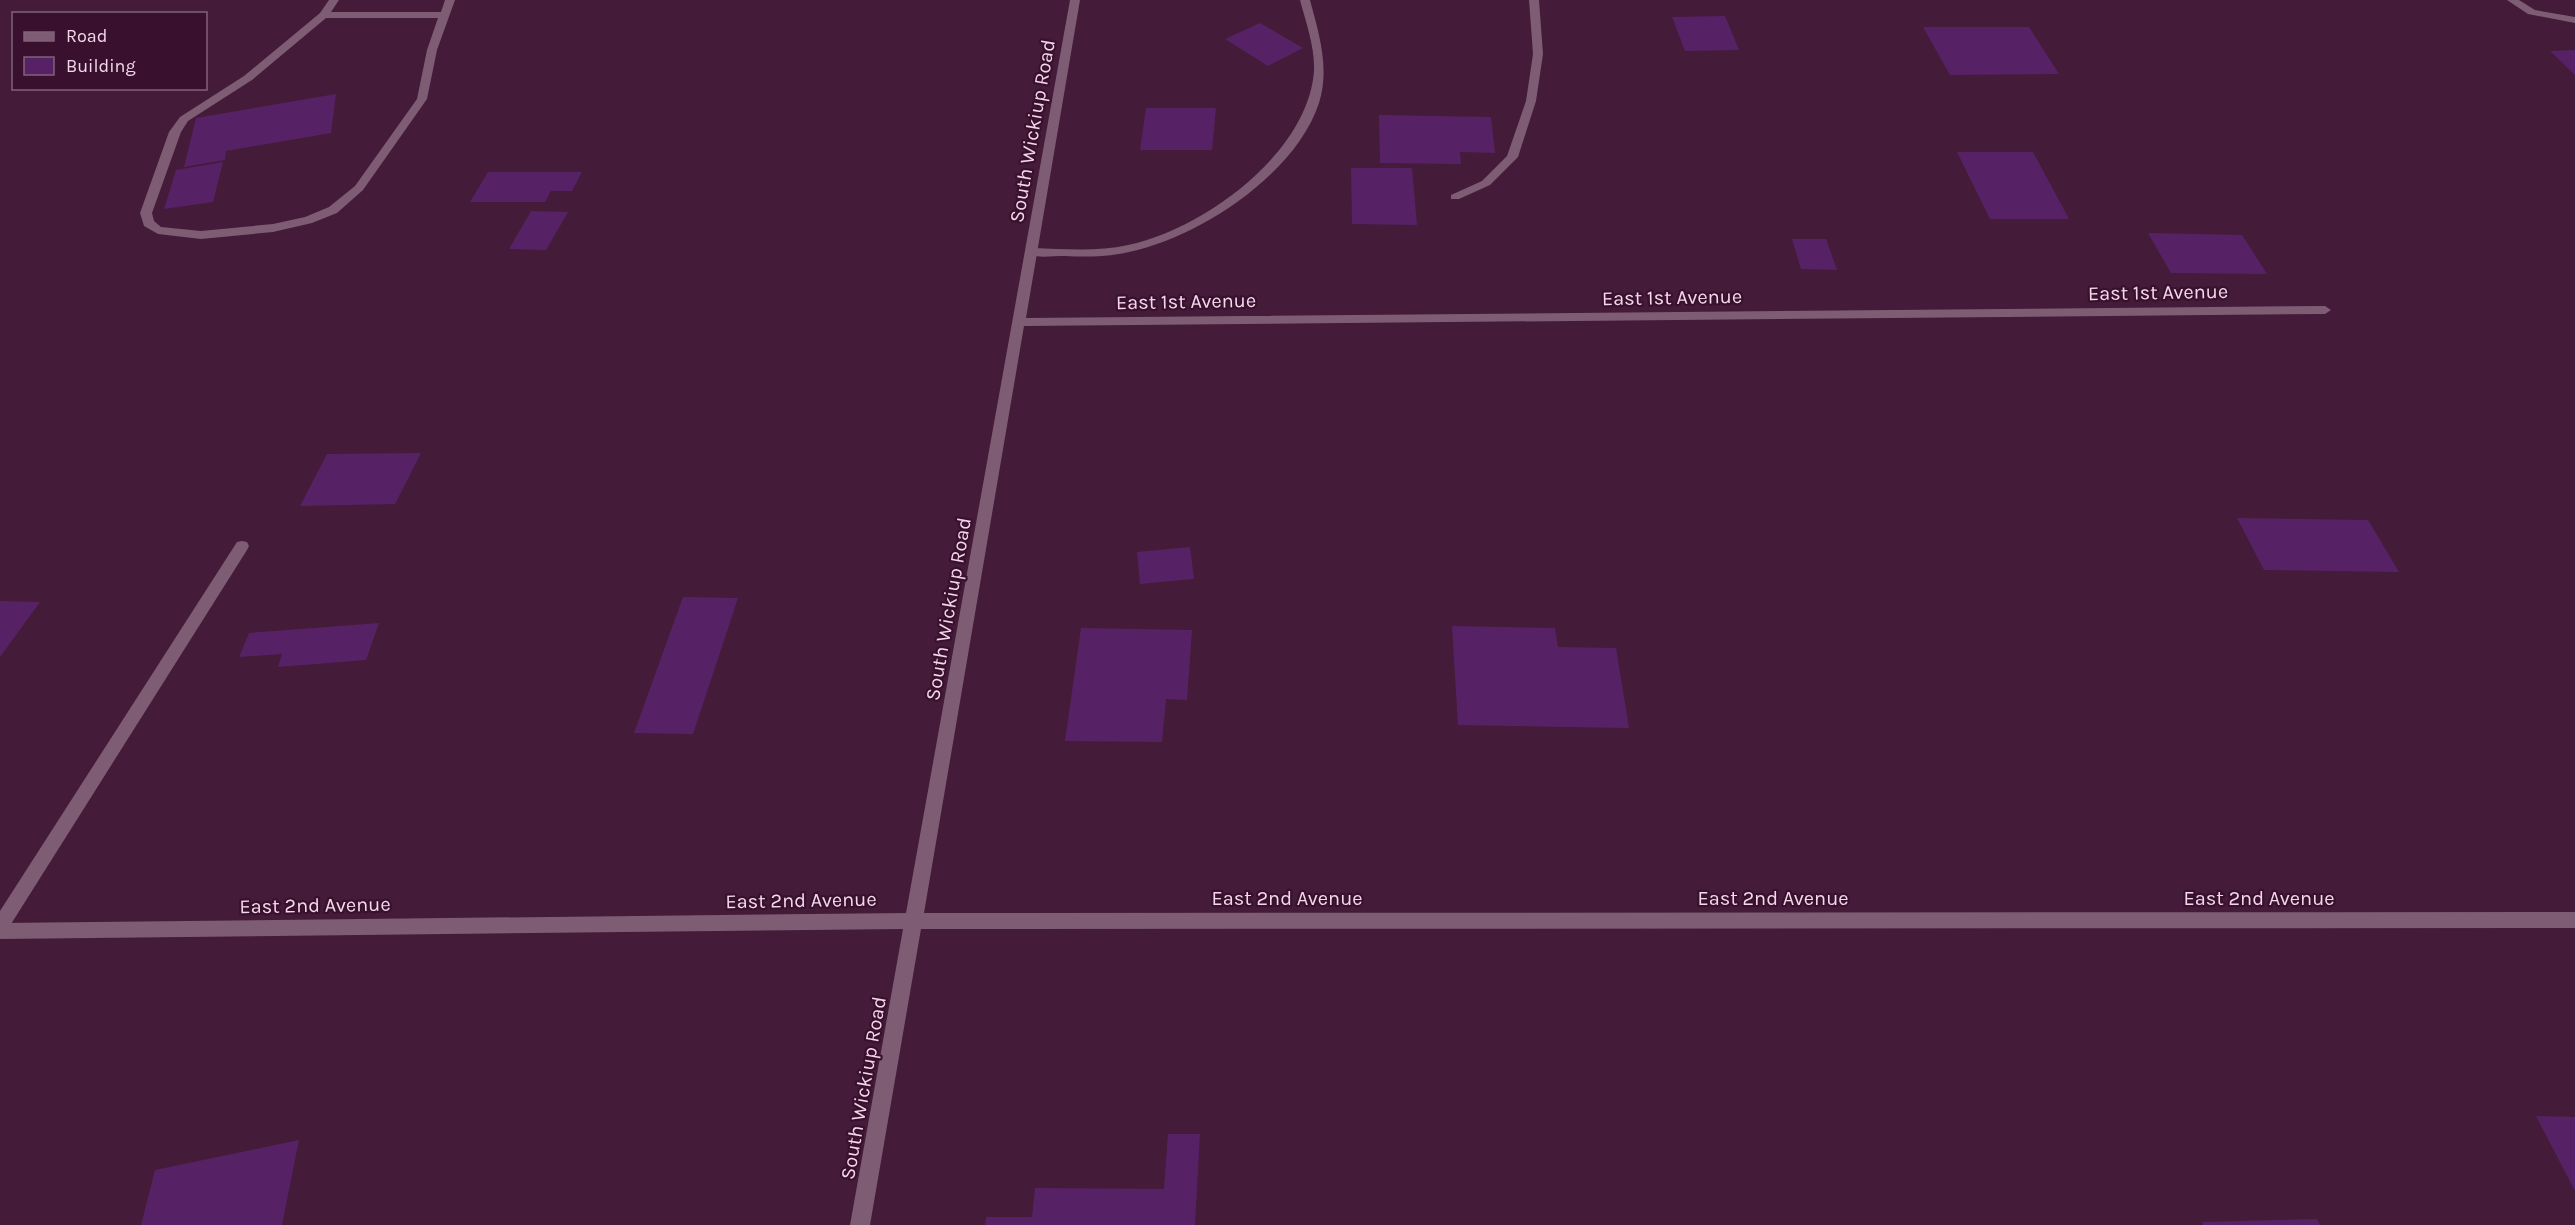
<svg xmlns="http://www.w3.org/2000/svg" width="2575" height="1225" viewBox="0 0 2575 1225" font-family="Karla,sans-serif">
  <style>
    .building { fill: #572265 }
    .lines { fill: none; stroke-linecap: round; stroke-linejoin: round }
    .service { fill: #7e5c73; fill-rule: evenodd }
    .minor { fill: #7e5c73; fill-rule: evenodd }
    .labels { text-anchor: middle; stroke-width: 4.5; stroke-linejoin: round; paint-order: stroke }
    .street-label { font-size: 20px; fill: #f3d8ea; stroke: #39112f }
  </style>
  <rect width="100%" height="100%" fill="#441b39"/>
  <!-- building -->
  <g class="building">
    <polygon points="1725,16 1739,50 1685,51 1672,17"/>
    <polygon points="1260,23 1303,48 1268,66 1225,39"/>
    <polygon points="1923,27 2029,27 2059,74 1950,75"/>
    <polygon points="2575,50 2575,75 2550,51"/>
    <polygon points="336,94 331,133 226,151 225,160 184,167 196,118"/>
    <polygon points="1146,108 1216,108 1212,150 1140,150"/>
    <polygon points="1379,115 1491,117 1495,153 1460,152 1461,164 1380,163"/>
    <polygon points="1957,152 2033,152 2069,219 1990,219"/>
    <polygon points="223,162 213,202 164,209 176,170"/>
    <polygon points="1351,168 1412,168 1417,225 1352,224"/>
    <polygon points="488,172 582,172 572,191 551,191 545,202 470,202"/>
    <polygon points="531,211 568,212 546,250 509,249"/>
    <polygon points="2148,233 2242,235 2267,274 2171,273"/>
    <polygon points="1792,239 1826,239 1837,270 1801,269"/>
    <polygon points="421,453 395,504 300,506 327,454"/>
    <polygon points="2237,518 2368,520 2399,572 2264,570"/>
    <polygon points="1190,547 1194,579 1140,584 1137,552"/>
    <polygon points="683,597 738,598 693,734 634,733"/>
    <polygon points="0,601 40,602 0,657"/>
    <polygon points="379,623 366,660 278,667 282,654 239,657 249,633"/>
    <polygon points="1452,626 1555,628 1558,647 1616,648 1629,728 1458,725"/>
    <polygon points="1081,628 1192,630 1187,700 1166,699 1162,742 1065,741"/>
    <polygon points="2536,1116 2575,1117 2575,1191"/>
    <polygon points="1168,1134 1200,1134 1195,1225 985,1225 986,1217 1032,1217 1035,1188 1164,1189"/>
    <polygon points="299,1140 282,1225 141,1225 155,1170"/>
    <polygon points="2317,1219 2320,1225 2203,1225 2202,1222"/>
  </g>
  <g class="lines">
    <!-- service -->
    <g class="service">
      <path d="M329,0H339L331,12H441L445,0H455L437,50L427,99L363,190L337,213L312,223L273,232L201,239L158,234L144,226L140,213L169,132L180,117L244,76L320,13ZM326,18H438L427,50L417,99L355,186L329,207L305,217L273,224L201,231L161,227L154,221L152,213L181,132L188,121L252,80Z"/>
      <path d="M1300,0H1310C1319,34 1330,68 1319,103C1296,174 1199,238 1129,252C1108,257 1086,257 1065,256C1053,256 1040,258 1029,255L1027,252L1033,248C1065,249 1097,252 1128,245C1204,229 1308,153 1314,71C1315,47 1306,23 1300,0Z"/>
      <polygon points="1529,0 1539,0 1543,54 1536,101 1518,157 1490,185 1459,199 1451,199 1451,195 1482,181 1507,156 1526,101 1533,54"/>
      <polygon points="2507,0 2519,0 2535,10 2575,17 2575,23 2528,14"/>
      <polygon points="242,541 247,542 249,546 247,550 6,932 0,934 0,911 237,542"/>
    </g>
    <!-- minor -->
    <polygon class="minor" points="1070,0 1080,0 1026,318 2325,306 2331,310 2325,314 1024,326 924,913 2575,912 2575,928 921,929 870,1225 850,1225 903,929 0,939 0,923 906,913"/>
  </g>
  <g class="labels">
    <!-- street labels -->
    <g class="street-label">
      <text transform="translate(1032 131) rotate(-80)" y="7">South Wickiup Road</text>
      <text transform="translate(2158 292) rotate(-1)" y="7">East 1st Avenue</text>
      <text transform="translate(1672 297) rotate(-1)" y="7">East 1st Avenue</text>
      <text transform="translate(1186 301) rotate(-1)" y="7">East 1st Avenue</text>
      <text transform="translate(948 609) rotate(-80)" y="7">South Wickiup Road</text>
      <text x="1287" y="905">East 2nd Avenue</text>
      <text x="1773" y="905">East 2nd Avenue</text>
      <text x="2259" y="905">East 2nd Avenue</text>
      <text transform="translate(801 900) rotate(-1)" y="7">East 2nd Avenue</text>
      <text transform="translate(315 905) rotate(-1)" y="7">East 2nd Avenue</text>
      <text transform="translate(863 1088) rotate(-80)" y="7">South Wickiup Road</text>
    </g>
  </g>
  <!-- legend -->
  <rect x="12" y="12" width="195" height="78" fill="#39112f" stroke="#83617a" stroke-width="1.5"/>
  <rect x="24" y="32" width="30" height="9" fill="#7e5c73" stroke="#83617a" stroke-width="1.5"/>
  <text x="66" y="42" font-size="18" fill="#f3d8ea">Road</text>
  <rect x="24" y="57" width="30" height="18" fill="#572265" stroke="#83617a" stroke-width="1.5"/>
  <text x="66" y="72" font-size="18" fill="#f3d8ea">Building</text>
</svg>
